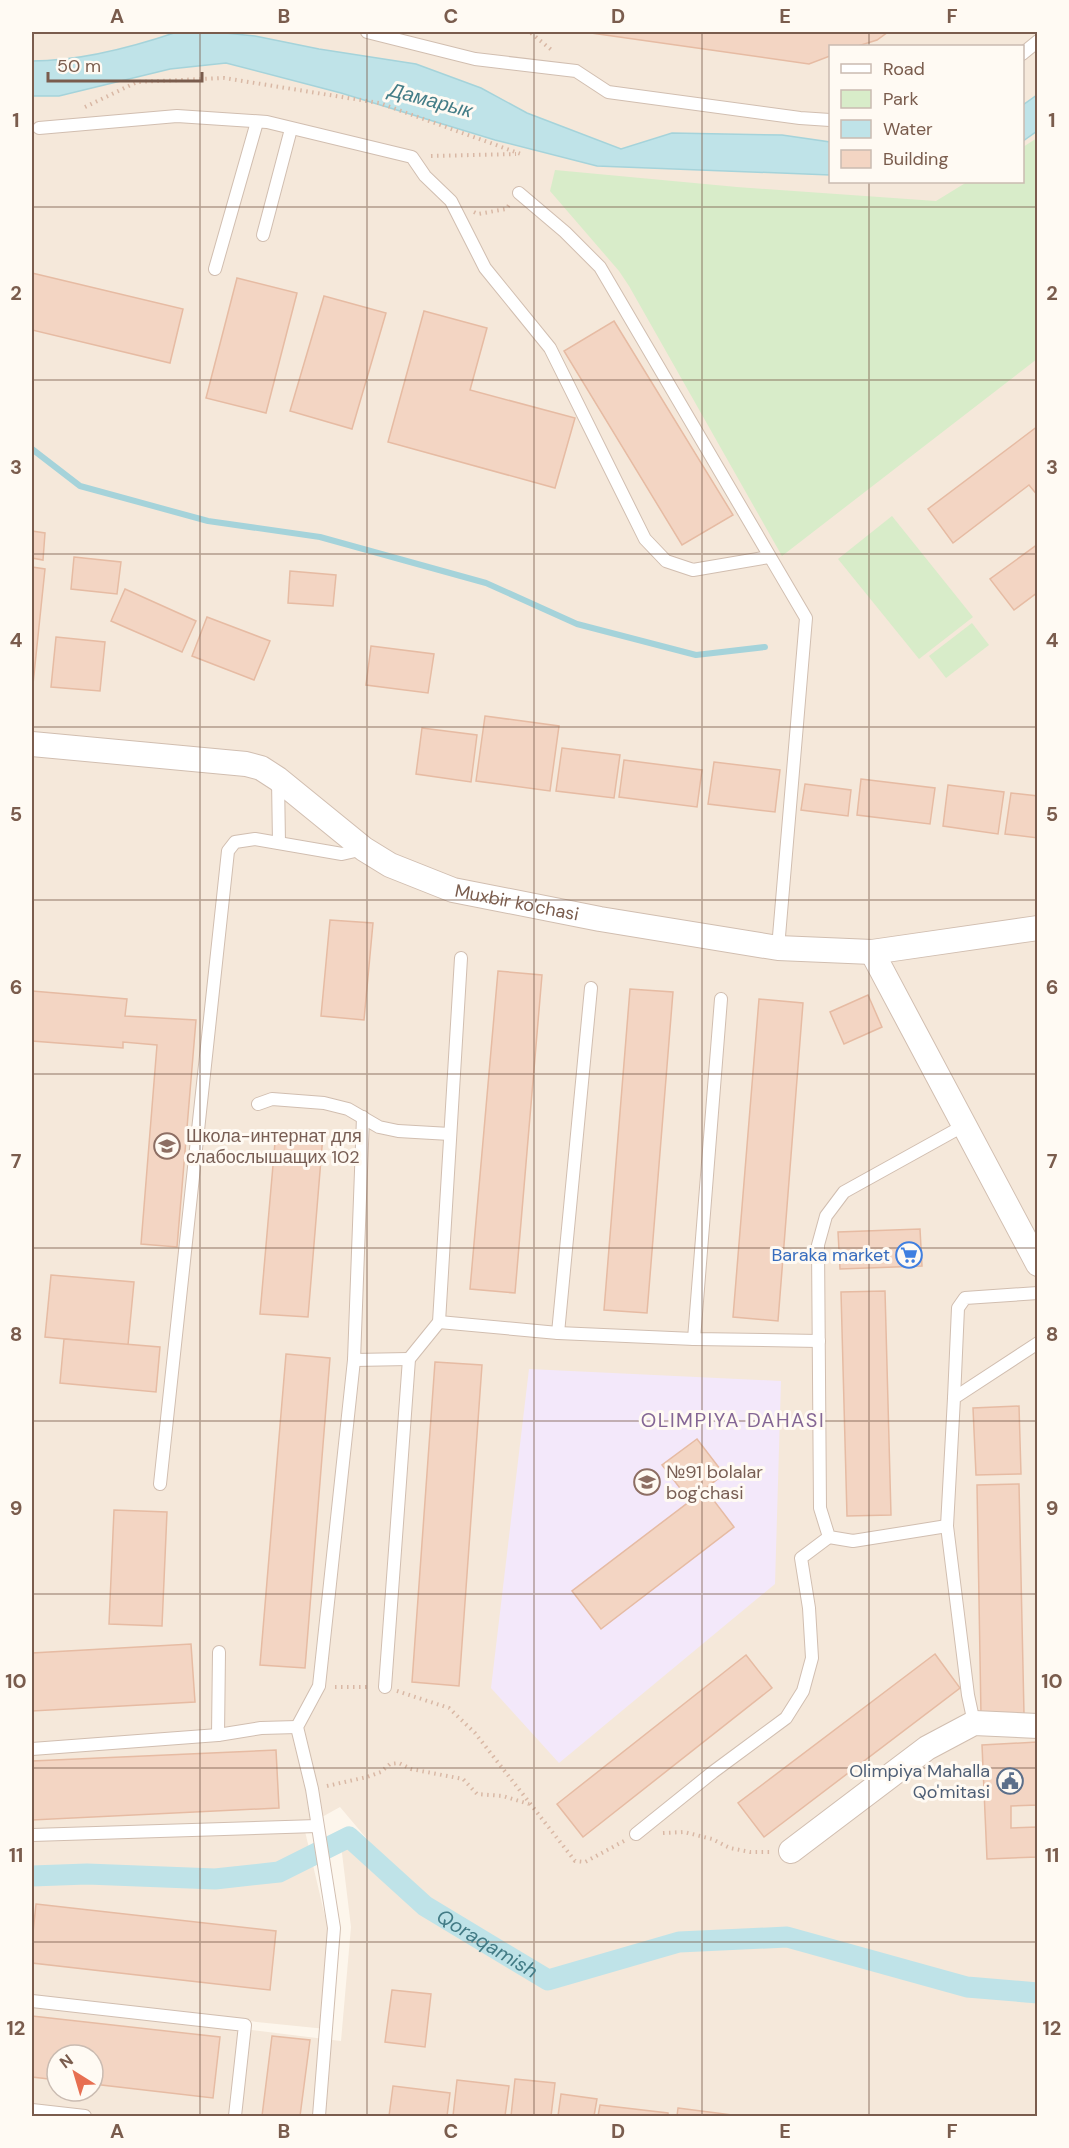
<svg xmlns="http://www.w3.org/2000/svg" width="1069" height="2148" viewBox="0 0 1069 2148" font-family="'DM Sans',sans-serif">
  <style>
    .residential { fill: #f5e8da; fill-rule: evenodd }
    .education { fill: #f3e8fa }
    .green { fill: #d8ecc9 }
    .water { fill: #bfe3e8; stroke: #a5d3da; stroke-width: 1.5 }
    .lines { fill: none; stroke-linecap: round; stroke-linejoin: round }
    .stream { stroke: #a5d3da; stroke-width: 6 }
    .canal { stroke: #bfe3e8; stroke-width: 21 }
    .building { fill: #f3d5c3; stroke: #e6bba3; stroke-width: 1.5 }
    .service-casing { stroke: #d1beb0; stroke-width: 14 }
    .minor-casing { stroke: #d1beb0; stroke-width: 26 }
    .path { stroke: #d9b8a5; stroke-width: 4; stroke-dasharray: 1.5 4.5; stroke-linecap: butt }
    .service { stroke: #fff; stroke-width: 12 }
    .minor { stroke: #fff; stroke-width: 24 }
    .grid { fill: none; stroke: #7a5c4d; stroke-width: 1.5; stroke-opacity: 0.55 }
    .labels { text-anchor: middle; stroke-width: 6; stroke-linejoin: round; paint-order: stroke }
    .street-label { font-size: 18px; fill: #7a5c4d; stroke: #fffaf3 }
    .education-label { font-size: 18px; fill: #785e54; stroke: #fffaf3; text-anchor: start }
    .shop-label { font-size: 18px; fill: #366cbe; stroke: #fffaf3; text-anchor: end }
    .service-label { font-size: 18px; fill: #4e5e75; stroke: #fffaf3; text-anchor: end }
    .water-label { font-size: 20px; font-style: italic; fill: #437c86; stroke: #fffaf3 }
    .neighbourhood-label { font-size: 20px; letter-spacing: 1.5px; fill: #846695; stroke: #fffaf3 }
    .neatline { fill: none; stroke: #7a5c4d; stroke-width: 2 }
    .grid-label { font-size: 20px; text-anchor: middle; font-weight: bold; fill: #7a5c4d }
  </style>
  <rect width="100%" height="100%" fill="#fdf6ec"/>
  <!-- residential -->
  <path class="residential" d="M32,32H1037V2116H32V2003L341,2041L351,1927L341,1845L350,1843L421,1903L340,1807L304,1827L328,1929L326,2029L32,1999ZM830,46H1022V182H830ZM57,2055H93V2091H57Z"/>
  <!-- education -->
  <polygon class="education" points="529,1369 781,1381 775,1584 559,1763 491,1688"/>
  <!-- green -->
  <g class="green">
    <polygon points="1037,138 1037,359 782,556 629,286 619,271 550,191 555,170 737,187 936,201 967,182 1022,182 1023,147"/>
    <polygon points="892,516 973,617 919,659 838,559"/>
    <polygon points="972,623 989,645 946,678 929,656"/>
  </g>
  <!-- water -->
  <g class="water">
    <path d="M177,32H215L255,36L319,49L416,64L481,88L527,113L621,149L672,133L782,135L830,142V175L597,166L495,140L341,93L226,63L170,69L59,96H32V61C81,61 130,48 177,32Z"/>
    <polygon points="1037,95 1037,131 1023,141 1023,105"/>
  </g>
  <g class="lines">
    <!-- stream -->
    <polyline class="stream" points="32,449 80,486 208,521 320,537 486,583 577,624 696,655 765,647"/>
    <!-- canal -->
    <path class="canal" id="s1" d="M32,1876L87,1874L215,1879L279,1872L349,1837L425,1906L548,1980L679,1942L787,1937L967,1987L1038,1993"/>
  </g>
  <!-- building -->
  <g class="building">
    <polygon points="584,32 888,32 877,40 858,46 830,46 830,56 809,64"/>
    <polygon points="32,273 183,309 170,363 32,330"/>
    <polygon points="237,278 297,293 266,413 206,398"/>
    <polygon points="324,296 386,313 352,429 290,411"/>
    <polygon points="424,311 487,328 470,390 575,418 555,488 388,442"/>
    <polygon points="614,321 733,515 682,545 564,351"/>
    <polygon points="1038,426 1038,496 1029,485 953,543 928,509"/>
    <polygon points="32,531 45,533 43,560 32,558"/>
    <polygon points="1038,544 1038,592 1014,610 990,579"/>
    <polygon points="74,557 121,562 117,594 71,589"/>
    <polygon points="32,567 45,569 33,684 32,684"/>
    <polygon points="290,571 336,575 333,606 288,603"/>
    <polygon points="125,589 196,621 182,652 111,621"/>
    <polygon points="207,617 270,641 254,680 192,656"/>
    <polygon points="56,637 105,642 100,691 51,687"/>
    <polygon points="371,646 434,654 428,693 366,685"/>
    <polygon points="485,716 559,726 550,791 476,781"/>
    <polygon points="422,728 477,735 471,782 416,774"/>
    <polygon points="562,748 620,755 614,798 556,791"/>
    <polygon points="624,760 702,770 697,807 619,797"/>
    <polygon points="714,762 780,770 775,812 708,804"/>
    <polygon points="861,779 935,788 930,824 857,815"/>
    <polygon points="805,784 851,790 848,816 801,810"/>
    <polygon points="948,785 1004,792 998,834 943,826"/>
    <polygon points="1011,793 1038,796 1038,838 1005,834"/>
    <polygon points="330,920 373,923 364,1020 321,1016"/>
    <polygon points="498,971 542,975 515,1293 470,1289"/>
    <polygon points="630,989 673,992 647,1313 604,1310"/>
    <polygon points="32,991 127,999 125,1016 196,1020 177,1247 141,1244 157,1045 123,1042 123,1048 32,1041"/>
    <polygon points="868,995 882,1027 844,1044 830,1012"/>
    <polygon points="759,999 803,1003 778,1321 733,1317"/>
    <polygon points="276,1131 323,1135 308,1317 260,1314"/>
    <polygon points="920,1229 922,1266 840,1269 838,1232"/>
    <polygon points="51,1275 134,1282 128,1345 45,1337"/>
    <polygon points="885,1291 891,1515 847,1516 841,1292"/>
    <polygon points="64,1339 160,1347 156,1392 60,1383"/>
    <polygon points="286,1354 330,1358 305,1668 260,1665"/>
    <polygon points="435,1362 482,1365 459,1686 412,1682"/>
    <polygon points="1019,1406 1021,1474 976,1475 973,1408"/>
    <polygon points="697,1439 724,1474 705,1489 734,1527 601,1629 572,1591 690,1501 662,1465"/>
    <polygon points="1019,1484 1024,1714 981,1715 977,1485"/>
    <polygon points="114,1510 167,1512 162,1626 109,1624"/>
    <polygon points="191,1644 195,1702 32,1711 32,1653"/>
    <polygon points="935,1654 960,1688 764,1837 738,1803"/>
    <polygon points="746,1655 772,1688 583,1837 557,1804"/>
    <polygon points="1037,1742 1038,1805 1011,1806 1011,1828 1037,1827 1038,1857 987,1859 982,1745"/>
    <polygon points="276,1750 279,1808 32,1820 32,1761"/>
    <polygon points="36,1904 276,1931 270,1990 32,1963 32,1942"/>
    <polygon points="392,1990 431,1994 425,2047 385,2042"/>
    <polygon points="32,2016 220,2037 213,2098 93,2084 93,2055 57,2055 57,2080 32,2077"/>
    <polygon points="272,2036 310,2040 300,2116 262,2116"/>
    <polygon points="515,2079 555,2083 551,2116 511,2116"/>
    <polygon points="457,2080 509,2086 505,2116 453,2116"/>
    <polygon points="393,2086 450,2093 447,2116 389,2116"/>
    <polygon points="561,2094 597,2099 594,2116 558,2116"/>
    <polygon points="600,2105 668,2113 668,2116 598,2116"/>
    <polygon points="678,2108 740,2116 677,2116"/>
  </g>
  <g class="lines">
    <!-- service casing -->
    <g class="service-casing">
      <g id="service">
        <polyline points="367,32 475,59 576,71 608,92 800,118 830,120"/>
        <polyline points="1022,54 1038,41"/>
        <polyline points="39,128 177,116 267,122 412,157 425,176 451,201 485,268 550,348 645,539 666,561 693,570 769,557"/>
        <polyline points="519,193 565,232 600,267 806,618 778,948"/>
        <polyline points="263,235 291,129"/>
        <polyline points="215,269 257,122"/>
        <polyline points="278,780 279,843"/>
        <polyline points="258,1104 272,1099 324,1103 348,1109 379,1127 398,1131 450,1134"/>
        <polyline points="363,1117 354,1360 409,1359"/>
        <polyline points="439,1322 558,1333 694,1339 819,1341"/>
        <polyline points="558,1333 591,988"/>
        <polyline points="694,1339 721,999"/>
        <polyline points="954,1398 958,1308 965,1298 1038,1293"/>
        <polyline points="160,1484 228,851 235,842 255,839 342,854 364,849"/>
        <polyline points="947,1526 853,1541 829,1537 820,1508 818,1245 826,1216 844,1192 963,1126"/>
        <polyline points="385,1687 409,1359 439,1322 461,958"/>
        <polyline points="974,1723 968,1695 947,1526 954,1398 1038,1343"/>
        <polyline points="218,1735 219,1652"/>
        <polyline points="32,1749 218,1735 261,1728 297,1727"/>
        <polyline points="636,1834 713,1772 786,1718 803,1691 812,1658 809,1608 801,1558 829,1537"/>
        <polyline points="32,1835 317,1826"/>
        <polyline points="32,2001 245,2025 235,2116"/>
        <polyline points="32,2110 85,2116"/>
        <polyline points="319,2116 334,1928 312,1789 297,1727 319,1686 354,1360"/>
      </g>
    </g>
    <!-- minor casing -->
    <g class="minor-casing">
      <g id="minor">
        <path id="s2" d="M32,744L246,764L261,768L278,779L364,849L390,865L453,890L600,919L778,948L872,952L1038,928"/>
        <polyline points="872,952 1038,1264"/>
        <polyline points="791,1851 927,1748 974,1723 1038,1726"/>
      </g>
    </g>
    <!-- path -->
    <g class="path">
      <polyline points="531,33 554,52"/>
      <polyline points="85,107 137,82 224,78 379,103 521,154"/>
      <polyline points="431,156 516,154"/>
      <polyline points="474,212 478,214 506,209 509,205"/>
      <polyline points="335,1687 370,1687"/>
      <polyline points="397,1691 449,1708 475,1733 575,1861 585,1862 624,1841"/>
      <polyline points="327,1786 367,1777 381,1772 390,1764 399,1763 411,1769 463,1779 477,1794 503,1796 529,1804"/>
      <polyline points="663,1833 684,1832 712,1839 730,1848 750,1852 771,1852"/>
    </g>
    <!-- service -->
    <use href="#service" class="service"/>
    <!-- minor -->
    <use href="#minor" class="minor"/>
  </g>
  <!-- grid -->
  <path class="grid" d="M200,32V2116M367,32V2116M534,32V2116M702,32V2116M869,32V46M869,182V2116M32,207H1038M32,380H1038M32,554H1038M32,727H1038M32,900H1038M32,1074H1038M32,1248H1038M32,1421H1038M32,1594H1038M32,1768H1038M32,1942H1038"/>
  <!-- icons -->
  <defs>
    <g id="school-ring" transform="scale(1.35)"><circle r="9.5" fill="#fffaf3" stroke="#8d6e63" stroke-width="1.5"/><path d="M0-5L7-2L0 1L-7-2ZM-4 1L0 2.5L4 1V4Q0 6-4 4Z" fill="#8d6e63"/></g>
    <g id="supermarket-ring" transform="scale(1.35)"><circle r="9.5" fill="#fffaf3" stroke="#3f7fe0" stroke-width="1.5"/><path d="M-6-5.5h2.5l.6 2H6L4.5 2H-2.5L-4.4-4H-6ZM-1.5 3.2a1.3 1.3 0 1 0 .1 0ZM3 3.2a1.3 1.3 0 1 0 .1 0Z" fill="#3f7fe0"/></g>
    <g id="civic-ring" transform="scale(1.35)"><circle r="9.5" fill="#fffaf3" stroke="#5c6f8a" stroke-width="1.5"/><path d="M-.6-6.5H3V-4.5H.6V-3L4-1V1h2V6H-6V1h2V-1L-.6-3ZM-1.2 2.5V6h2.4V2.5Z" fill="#5c6f8a"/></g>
  </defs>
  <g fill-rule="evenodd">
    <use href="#school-ring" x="167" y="1146"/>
    <use href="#supermarket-ring" x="909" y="1255"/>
    <use href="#school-ring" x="647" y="1482"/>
    <use href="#civic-ring" x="1010" y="1781"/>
  </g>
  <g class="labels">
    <!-- street labels -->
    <g class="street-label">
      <text dy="6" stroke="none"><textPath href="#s2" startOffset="525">Muxbir ko'chasi</textPath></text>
    </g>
    <!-- education labels -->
    <g class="education-label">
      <text x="186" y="1142">Школа-интернат для<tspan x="186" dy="21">слабослышащих 102</tspan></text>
      <text x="666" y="1478">№91 bolalar<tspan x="666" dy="21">bog'chasi</tspan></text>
    </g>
    <!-- shop labels -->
    <g class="shop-label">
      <text x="890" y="1261">Baraka market</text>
    </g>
    <!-- service labels -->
    <g class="service-label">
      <text x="990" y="1777">Olimpiya Mahalla<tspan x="990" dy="21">Qo'mitasi</tspan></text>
    </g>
    <!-- water labels -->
    <g class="water-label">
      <text transform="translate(431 100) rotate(15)" y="7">Дамарык</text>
      <text dy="7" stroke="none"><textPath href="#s1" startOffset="501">Qoraqamish</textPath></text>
    </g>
    <!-- neighbourhood labels -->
    <g class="neighbourhood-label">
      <text x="733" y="1427">OLIMPIYA DAHASI</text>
    </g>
  </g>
  <!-- border -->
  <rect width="1069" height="2148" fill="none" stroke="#fffaf3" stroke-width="66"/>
  <!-- legend -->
  <rect x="829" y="45" width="195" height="138" fill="#fffaf3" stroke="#cabbb1" stroke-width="1.5"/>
  <rect x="841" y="64" width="30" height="9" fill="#ffffff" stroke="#cabbb1" stroke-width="1.5"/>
  <text x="883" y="75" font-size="18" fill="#7a5c4d">Road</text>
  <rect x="841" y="90" width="30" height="18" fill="#d8ecc9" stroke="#cabbb1" stroke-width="1.5"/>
  <text x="883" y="105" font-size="18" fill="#7a5c4d">Park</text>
  <rect x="841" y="120" width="30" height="18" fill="#bfe3e8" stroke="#cabbb1" stroke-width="1.5"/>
  <text x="883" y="135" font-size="18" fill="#7a5c4d">Water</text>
  <rect x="841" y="150" width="30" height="18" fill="#f3d5c3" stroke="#cabbb1" stroke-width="1.5"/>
  <text x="883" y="165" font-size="18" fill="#7a5c4d">Building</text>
  <!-- north arrow -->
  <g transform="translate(75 2073) rotate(323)"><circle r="28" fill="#fffaf3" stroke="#cabbb1" stroke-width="1.5"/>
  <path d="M0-4.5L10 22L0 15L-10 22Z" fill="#e76f51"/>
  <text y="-9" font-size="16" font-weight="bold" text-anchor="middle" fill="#7a5c4d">N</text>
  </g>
  <!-- scale -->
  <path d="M48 72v9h154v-9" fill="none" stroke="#7a5c4d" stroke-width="3"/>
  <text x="57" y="72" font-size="18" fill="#7a5c4d" stroke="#fffaf3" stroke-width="4.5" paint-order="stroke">50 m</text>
  <rect x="33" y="33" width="1003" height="2082" class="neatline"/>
  <g class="grid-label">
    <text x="117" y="23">A</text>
    <text x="284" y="23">B</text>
    <text x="451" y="23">C</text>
    <text x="618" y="23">D</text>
    <text x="785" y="23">E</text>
    <text x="952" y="23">F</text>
    <text x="16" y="127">1</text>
    <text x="1052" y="127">1</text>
    <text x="16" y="300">2</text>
    <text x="1052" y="300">2</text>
    <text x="16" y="474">3</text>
    <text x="1052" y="474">3</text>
    <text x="16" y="647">4</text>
    <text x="1052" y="647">4</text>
    <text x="16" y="821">5</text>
    <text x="1052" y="821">5</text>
    <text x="16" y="994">6</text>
    <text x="1052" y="994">6</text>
    <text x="16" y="1168">7</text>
    <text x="1052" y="1168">7</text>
    <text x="16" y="1341">8</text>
    <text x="1052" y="1341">8</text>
    <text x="16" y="1515">9</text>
    <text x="1052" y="1515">9</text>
    <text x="16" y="1688">10</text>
    <text x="1052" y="1688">10</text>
    <text x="16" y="1862">11</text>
    <text x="1052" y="1862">11</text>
    <text x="16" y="2035">12</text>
    <text x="1052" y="2035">12</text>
    <text x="117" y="2138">A</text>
    <text x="284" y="2138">B</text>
    <text x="451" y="2138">C</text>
    <text x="618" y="2138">D</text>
    <text x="785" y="2138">E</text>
    <text x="952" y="2138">F</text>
  </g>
</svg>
